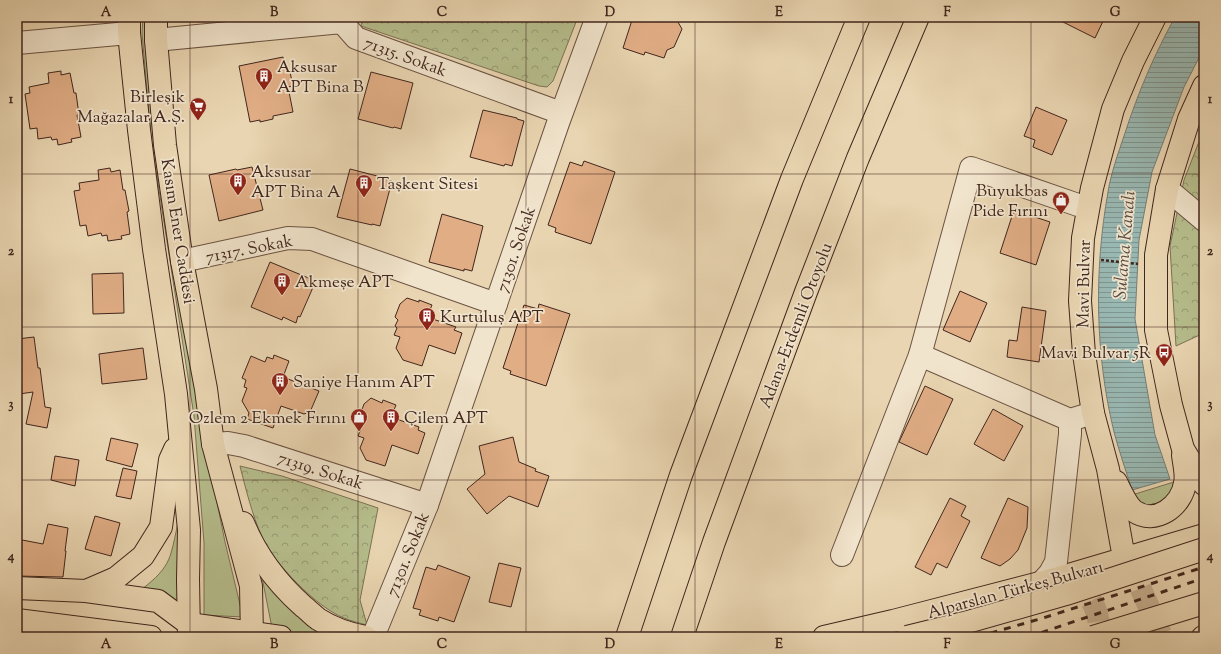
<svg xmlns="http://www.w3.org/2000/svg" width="1221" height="654" viewBox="0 0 1221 654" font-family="'Sorts Mill Goudy',serif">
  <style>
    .grass { fill: #b6bd8c; stroke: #7c7254 }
    .park { fill: url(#park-crowns); stroke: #7c7254 }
    .water { fill: url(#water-rules); stroke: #767e76 }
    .building { fill: #e0ad85; stroke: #41261d }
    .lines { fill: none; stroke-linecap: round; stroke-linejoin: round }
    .major-tunnel { stroke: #c7b293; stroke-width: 22; stroke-dasharray: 22 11; stroke-linecap: butt }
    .minor-casing { stroke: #6b5242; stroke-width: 24 }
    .major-casing { stroke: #41261d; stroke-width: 24 }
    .highway-casing { stroke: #41261d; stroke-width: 24 }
    .path { stroke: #41261d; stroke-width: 2.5; stroke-dasharray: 3 2; stroke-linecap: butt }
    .minor { stroke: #f1e4cc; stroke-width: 22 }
    .major { stroke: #e9d5b1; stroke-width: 22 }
    .highway { stroke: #e9d5b1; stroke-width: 22 }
    .rail { stroke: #41261d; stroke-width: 3; stroke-dasharray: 7 7; stroke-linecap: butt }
    .highway-bridge-casing { stroke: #41261d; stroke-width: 24; stroke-linecap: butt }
    .highway-bridge { stroke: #e9d5b1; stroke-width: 22 }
    .grid { fill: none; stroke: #41261d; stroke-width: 1; stroke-opacity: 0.55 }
    .labels { text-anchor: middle; stroke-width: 3.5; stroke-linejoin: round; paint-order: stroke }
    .street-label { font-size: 17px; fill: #41261d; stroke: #f1e4cc }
    .poi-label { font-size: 17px; fill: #41261d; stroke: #f1e4cc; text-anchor: start }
    .water-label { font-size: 18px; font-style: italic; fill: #574a42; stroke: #f1e4cc }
    .neatline { fill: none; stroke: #41261d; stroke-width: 1.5 }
    .grid-label { font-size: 13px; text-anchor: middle; font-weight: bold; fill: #41261d }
  </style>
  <defs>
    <pattern id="park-crowns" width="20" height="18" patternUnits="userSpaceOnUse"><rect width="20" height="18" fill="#b6bd8c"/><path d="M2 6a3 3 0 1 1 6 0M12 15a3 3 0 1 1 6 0" fill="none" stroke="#969972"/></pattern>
    <pattern id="water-rules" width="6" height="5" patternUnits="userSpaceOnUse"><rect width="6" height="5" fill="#99b8b2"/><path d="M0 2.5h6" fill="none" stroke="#7e9590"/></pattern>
  </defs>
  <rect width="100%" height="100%" fill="#e9d5b1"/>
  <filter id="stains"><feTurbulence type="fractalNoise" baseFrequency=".005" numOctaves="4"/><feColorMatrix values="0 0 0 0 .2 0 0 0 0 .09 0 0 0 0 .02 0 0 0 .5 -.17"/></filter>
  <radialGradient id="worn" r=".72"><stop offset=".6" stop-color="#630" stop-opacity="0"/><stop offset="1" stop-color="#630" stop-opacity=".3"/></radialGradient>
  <!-- grass -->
  <g class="grass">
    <polygon points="143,17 148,17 206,448 225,542 243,617 204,615 204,543 194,416 151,138 142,33"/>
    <polygon points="1177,481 1176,487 1157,507 1139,503 1132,495"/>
    <path d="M178,522L179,607L132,596C148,585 166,572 171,553C174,543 176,532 178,522Z"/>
    <polygon points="260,567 330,637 280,632 274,629 271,623"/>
  </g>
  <!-- park -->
  <g class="park">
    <polygon points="363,17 578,17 553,81 547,87 539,86 361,26"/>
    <polygon points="1204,129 1204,333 1176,346 1170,246 1184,180"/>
    <path d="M240,466L282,476L378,508L360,600L367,625C359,623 351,621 344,618C316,607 275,564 262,537C252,514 246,490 240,466Z"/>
  </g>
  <!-- water -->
  <path class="water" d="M1175,17H1204V48L1184,87L1152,172L1139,240L1135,319L1155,435L1170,479L1132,490C1126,471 1119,451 1114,432C1095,354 1094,270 1108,192C1111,173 1118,154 1124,136C1138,93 1153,57 1175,17Z"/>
  <!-- building -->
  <g class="building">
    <polygon points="633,17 675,17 682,29 674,47 667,50 664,58 645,52 644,55 623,48"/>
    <polygon points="1053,17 1105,17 1095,38"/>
    <polygon points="283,57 286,73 290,72 293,86 288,87 293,112 273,116 273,119 260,122 260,120 250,122 239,66"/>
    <polygon points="61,71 61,75 70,73 74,93 76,93 79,115 77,115 81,137 71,139 72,142 58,145 57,139 52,140 51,137 38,139 37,128 30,129 25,94 30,93 29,87 49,83 48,73"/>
    <polygon points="371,72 413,83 401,129 394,127 393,128 358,119"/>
    <polygon points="1036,107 1067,120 1052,155 1033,147 1035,140 1024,136"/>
    <polygon points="483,110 517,118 517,119 524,121 512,166 505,164 504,166 470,157"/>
    <polygon points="584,161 615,172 591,244 555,232 556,228 548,225 570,162 582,166"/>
    <polygon points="252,167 263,210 219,221 209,175 236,169 237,170"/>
    <polygon points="110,168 111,172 120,170 123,190 125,190 129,211 127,212 130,234 121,236 122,239 108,241 107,235 102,236 101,233 88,236 86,225 80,226 74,191 80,190 79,183 99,180 98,170"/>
    <polygon points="350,169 385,178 384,179 392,181 380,226 372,224 372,225 337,217"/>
    <polygon points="1014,210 1050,222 1036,265 1000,253"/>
    <polygon points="442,214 483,226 472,271 464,269 464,271 429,262"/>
    <polygon points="270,262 311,279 309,283 314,285 300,317 298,316 296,323 283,317 282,320 251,307"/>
    <polygon points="123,273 124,313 93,314 92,274"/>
    <polygon points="960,291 987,303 970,342 943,330"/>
    <polygon points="407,298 419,302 419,300 432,305 427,317 456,327 454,330 462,333 455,354 429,345 422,366 403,360 396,348 400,337 394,335 397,328 395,326 398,320 395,317 400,304"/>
    <polygon points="539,304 570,314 546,386 510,374 511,371 503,368 524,305 538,309"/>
    <polygon points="1022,307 1046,311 1039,362 1007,357 1009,340 1017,341"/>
    <polygon points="34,337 38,368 40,368 45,407 51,408 47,428 26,424 33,392 19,394 18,392 17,392 17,339"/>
    <polygon points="143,348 147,379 102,384 99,354"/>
    <polygon points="274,355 289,361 283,377 319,391 310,412 304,414 281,406 273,428 247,419 249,413 242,401 247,388 244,387 246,380 242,378 251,356 265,362 267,357 273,359"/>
    <polygon points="925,386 953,399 927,455 899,442"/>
    <polygon points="371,398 382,403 383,400 396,405 391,417 419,427 418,430 425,433 418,454 392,445 385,466 366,460 360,448 364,438 358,436 361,428 359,426 361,420 359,418 364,404"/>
    <polygon points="993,409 1023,426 1004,461 974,444"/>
    <polygon points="513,437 519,462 536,469 535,471 549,476 538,507 509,496 487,514 467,489 485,474 479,446"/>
    <polygon points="111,438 138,444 132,467 106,460"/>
    <polygon points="55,456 79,460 75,486 51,480"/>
    <polygon points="123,468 137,471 131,499 116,496"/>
    <polygon points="950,498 966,506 961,516 970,521 947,568 937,563 931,575 915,567"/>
    <polygon points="1008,498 1028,507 1027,528 1018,550 1010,559 1000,566 981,558"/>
    <polygon points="95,516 120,523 111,556 85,549"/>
    <polygon points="48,524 68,528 65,551 66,551 63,577 17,576 17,539 43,544"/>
    <polygon points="499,563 521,568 511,607 489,602"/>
    <polygon points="438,565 470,577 454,622 439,617 438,621 419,615 421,610 413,608 426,567 436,570"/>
  </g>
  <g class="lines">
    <!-- major-tunnel -->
    <g class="major-tunnel">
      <polyline points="1127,558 1161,634 1168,637"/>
      <path d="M1065,583C1069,584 1074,585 1077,587C1094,595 1101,620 1099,637"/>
    </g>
    <!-- minor casing -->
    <g class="minor-casing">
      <g id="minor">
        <polyline points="156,40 342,22 356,38 561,113"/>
        <polyline points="17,43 129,33"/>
        <polyline points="1167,189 1204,220"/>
        <polyline points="182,261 288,238 312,239 496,304"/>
        <polyline points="920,355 1070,420 1093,413"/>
        <polyline points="213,444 228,443 244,446 427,505"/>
        <polyline points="842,555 920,355 971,168 1078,205 1088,207"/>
        <polyline points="1041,583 1050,573 1056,562 1070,434 1070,420"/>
        <polyline points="373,637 427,505 558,123 597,17"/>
      </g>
    </g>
    <!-- major casing -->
    <g class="major-casing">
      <g id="major">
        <polyline points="129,17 129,33 139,130 154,249 176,394 189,530 188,579 189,635"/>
        <polyline points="156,17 156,40 165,145 182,261 206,389 213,444 251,586 252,637"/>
        <polyline points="1204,86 1189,119 1167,189 1156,255 1156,330 1171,405 1183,449 1204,484"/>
        <path d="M1116,482C1120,490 1127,506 1134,511C1155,526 1182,506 1185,483C1187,475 1184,464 1183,455"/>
        <path d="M243,523C256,555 278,584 304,607C308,610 313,615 318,619C332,628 349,634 366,637"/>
        <polyline points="1127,558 1122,547 1108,469 1093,413 1084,354 1080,301 1083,238 1092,188 1113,109 1133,61 1155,17"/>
        <polyline points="17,588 86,591 116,578 143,556 161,527 170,460 175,449"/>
        <polyline points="86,591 158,601 189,624 281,637"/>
        <polyline points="824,637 893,621 1055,579 1204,535"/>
        <polyline points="1203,637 1204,637"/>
      </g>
    </g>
    <!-- highway casing -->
    <g class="highway-casing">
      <g id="highway">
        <polyline points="17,620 151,637"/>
        <polyline points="627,637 681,475 792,179 859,17"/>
        <polyline points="682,637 714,542 806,292 858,158 918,17"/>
      </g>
    </g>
    <!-- path -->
    <polyline class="path" points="1101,260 1138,264"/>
    <!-- minor -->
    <use href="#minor" class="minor"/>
    <!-- major -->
    <use href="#major" class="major"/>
    <!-- highway -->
    <use href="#highway" class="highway"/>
    <!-- rail -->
    <g class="rail">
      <polyline points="17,635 27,637"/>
      <polyline points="977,637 1043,618 1204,567"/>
      <polyline points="1028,637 1204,578"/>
    </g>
    <!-- highway-bridge casing -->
    <g class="highway-bridge-casing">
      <g id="highway-bridge">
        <polyline points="907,637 964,623 1066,594 1204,549"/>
        <polyline points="1093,637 1204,603"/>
      </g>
    </g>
    <!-- highway-bridge -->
    <use href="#highway-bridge" class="highway-bridge"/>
  </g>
  <!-- grid -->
  <path class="grid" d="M190,17V637M358,17V637M526,17V637M695,17V637M863,17V637M1031,17V637M17,174H1204M17,327H1204M17,480H1204"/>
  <!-- icons -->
  <defs>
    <g id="building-pin" transform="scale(0.9)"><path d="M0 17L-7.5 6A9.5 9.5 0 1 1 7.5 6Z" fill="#8f2418" stroke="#f1e4cc"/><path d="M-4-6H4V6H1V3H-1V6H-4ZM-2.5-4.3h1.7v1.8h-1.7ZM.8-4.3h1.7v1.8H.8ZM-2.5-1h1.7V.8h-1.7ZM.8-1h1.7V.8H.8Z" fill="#fff"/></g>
    <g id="supermarket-pin" transform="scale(0.9)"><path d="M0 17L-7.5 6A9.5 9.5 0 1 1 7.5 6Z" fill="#8f2418" stroke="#f1e4cc"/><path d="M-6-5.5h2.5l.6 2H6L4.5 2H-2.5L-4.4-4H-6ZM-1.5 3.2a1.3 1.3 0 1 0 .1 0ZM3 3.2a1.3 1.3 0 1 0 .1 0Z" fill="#fff"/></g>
    <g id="shop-pin" transform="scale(0.9)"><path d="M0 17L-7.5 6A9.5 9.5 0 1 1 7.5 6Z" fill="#8f2418" stroke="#f1e4cc"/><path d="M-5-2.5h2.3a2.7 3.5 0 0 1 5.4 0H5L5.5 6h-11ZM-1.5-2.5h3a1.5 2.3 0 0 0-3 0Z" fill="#fff"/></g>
    <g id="bus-pin" transform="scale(0.9)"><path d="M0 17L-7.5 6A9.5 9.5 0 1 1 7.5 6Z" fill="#8f2418" stroke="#f1e4cc"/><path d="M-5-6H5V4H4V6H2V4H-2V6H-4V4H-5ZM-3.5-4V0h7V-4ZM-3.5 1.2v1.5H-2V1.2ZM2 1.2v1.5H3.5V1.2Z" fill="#fff"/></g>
  </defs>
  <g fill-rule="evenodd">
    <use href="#building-pin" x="264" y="76"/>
    <use href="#supermarket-pin" x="198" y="106"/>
    <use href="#building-pin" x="238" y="181"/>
    <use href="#building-pin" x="364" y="183"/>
    <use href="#shop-pin" x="1061" y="200"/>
    <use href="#building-pin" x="282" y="281"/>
    <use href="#building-pin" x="427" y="316"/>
    <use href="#bus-pin" x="1164" y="352"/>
    <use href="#building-pin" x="280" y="381"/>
    <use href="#shop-pin" x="359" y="417"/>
    <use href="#building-pin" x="391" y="417"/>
  </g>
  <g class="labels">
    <!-- street labels -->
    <g class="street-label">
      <text transform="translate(406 56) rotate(20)" y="6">71315. Sokak</text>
      <text transform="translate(179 231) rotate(81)" y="6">Kasım Ener Caddesi</text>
      <text transform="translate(249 248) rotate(-11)" y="6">71317. Sokak</text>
      <text transform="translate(515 249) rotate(-71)" y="6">71301. Sokak</text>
      <text transform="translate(1083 284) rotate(-89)" y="6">Mavi Bulvar</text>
      <text transform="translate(795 325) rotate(-69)" y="6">Adana-Erdemli Otoyolu</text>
      <text transform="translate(321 470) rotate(18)" y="6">71319. Sokak</text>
      <text transform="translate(407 554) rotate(-68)" y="6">71301. Sokak</text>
      <text transform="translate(1015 589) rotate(-15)" y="6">Alparslan Türkeş Bulvarı</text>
    </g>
    <!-- poi labels -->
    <g class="poi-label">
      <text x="277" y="72">Aksusar<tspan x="277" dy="20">APT Bina B</tspan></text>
      <text x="185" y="102" text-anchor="end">Birleşik<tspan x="185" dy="20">Mağazalar A.Ş.</tspan></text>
      <text x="251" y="177">Aksusar<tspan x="251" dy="20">APT Bina A</tspan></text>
      <text x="377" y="189">Taşkent Sitesi</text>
      <text x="1048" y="196" text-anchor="end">Buyukbas<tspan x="1048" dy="20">Pide Fırını</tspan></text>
      <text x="295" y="287">Akmeşe APT</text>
      <text x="440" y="322">Kurtuluş APT</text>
      <text x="1151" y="358" text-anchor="end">Mavi Bulvar 5R</text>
      <text x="293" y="387">Saniye Hanım APT</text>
      <text x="346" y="423" text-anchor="end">Ozlem 2 Ekmek Fırını</text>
      <text x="404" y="423">Çilem APT</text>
    </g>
    <!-- water labels -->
    <g class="water-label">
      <text transform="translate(1124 245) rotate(-85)" y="6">Sulama Kanalı</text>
    </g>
  </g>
  <!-- margin -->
  <rect width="1221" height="654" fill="none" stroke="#e9d5b1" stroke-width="44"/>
  <rect x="22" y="22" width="1177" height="610" class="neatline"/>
  <g class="grid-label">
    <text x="106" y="16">A</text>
    <text x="274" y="16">B</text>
    <text x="442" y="16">C</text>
    <text x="610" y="16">D</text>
    <text x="779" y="16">E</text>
    <text x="947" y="16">F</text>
    <text x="1115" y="16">G</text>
    <text x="11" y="103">1</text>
    <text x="1210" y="103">1</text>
    <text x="11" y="255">2</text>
    <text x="1210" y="255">2</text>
    <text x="11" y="408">3</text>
    <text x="1210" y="408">3</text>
    <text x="11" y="560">4</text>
    <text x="1210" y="560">4</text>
    <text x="106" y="648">A</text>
    <text x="274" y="648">B</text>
    <text x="442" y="648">C</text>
    <text x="610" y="648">D</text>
    <text x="779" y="648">E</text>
    <text x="947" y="648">F</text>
    <text x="1115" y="648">G</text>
  </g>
  <rect width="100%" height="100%" filter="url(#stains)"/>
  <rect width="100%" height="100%" fill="url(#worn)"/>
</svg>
